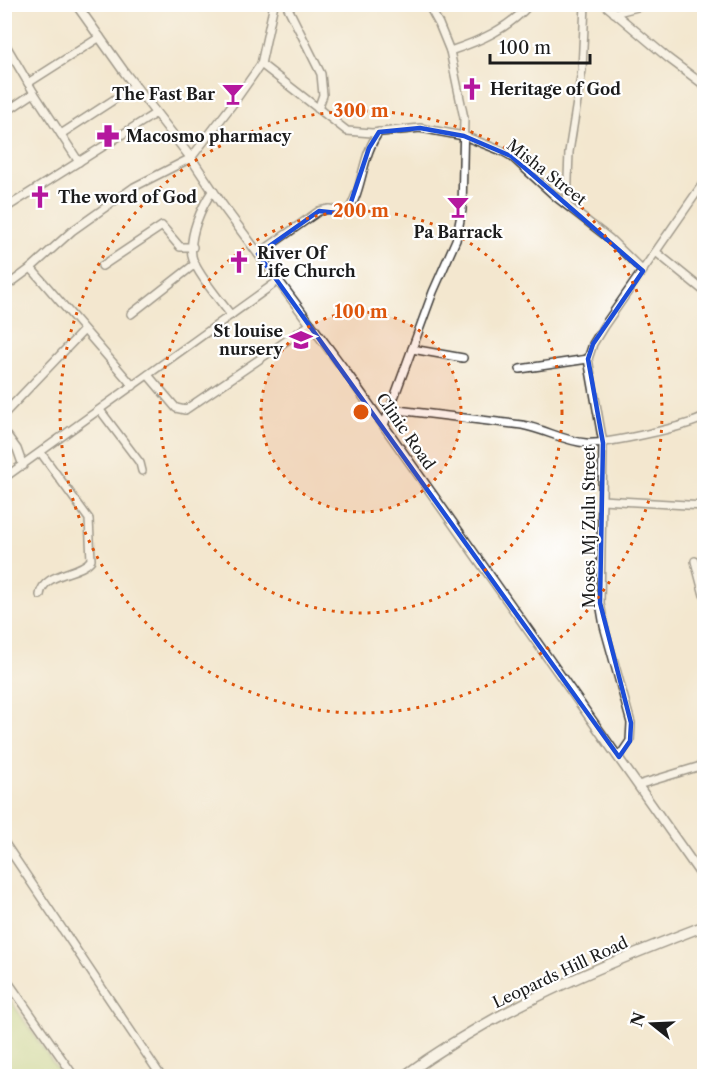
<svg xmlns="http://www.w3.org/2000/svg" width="709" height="1081" viewBox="0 0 709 1081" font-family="'Libre Caslon Text',serif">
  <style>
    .green { fill: #b4d47b; stroke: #68784c; stroke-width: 1.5 }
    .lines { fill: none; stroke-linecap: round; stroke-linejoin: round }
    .minor-casing { stroke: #3c3a37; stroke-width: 10 }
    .tertiary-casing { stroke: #3c3a37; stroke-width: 11 }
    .secondary-casing { stroke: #3c3a37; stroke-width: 12 }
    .minor { stroke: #fff; stroke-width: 7 }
    .tertiary { stroke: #fff; stroke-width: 8 }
    .secondary { stroke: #fff; stroke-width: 9 }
    .marked { fill: none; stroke: #1d4ed8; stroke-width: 4.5; stroke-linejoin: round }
    .ring { fill: none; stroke: #de560d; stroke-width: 3; stroke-dasharray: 3 6 }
    .labels { text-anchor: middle; stroke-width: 4.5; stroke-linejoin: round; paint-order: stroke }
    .poi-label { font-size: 16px; font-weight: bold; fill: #1c1c1c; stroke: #fff; text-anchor: start }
    .street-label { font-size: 16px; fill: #1c1c1c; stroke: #fff }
    .centre { fill: #de560d; stroke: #fff; stroke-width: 3 }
    .ring-label { font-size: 18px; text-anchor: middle; font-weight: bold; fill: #de560d; stroke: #fff; stroke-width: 4.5; stroke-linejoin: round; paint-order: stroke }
  </style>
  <rect width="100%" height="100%" fill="#fff"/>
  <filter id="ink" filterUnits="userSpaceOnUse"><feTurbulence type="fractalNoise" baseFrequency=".0167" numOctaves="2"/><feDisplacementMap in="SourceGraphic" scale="12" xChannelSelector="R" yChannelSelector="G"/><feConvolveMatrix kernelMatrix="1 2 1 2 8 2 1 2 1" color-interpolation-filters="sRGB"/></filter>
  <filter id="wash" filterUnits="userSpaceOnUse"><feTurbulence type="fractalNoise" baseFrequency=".008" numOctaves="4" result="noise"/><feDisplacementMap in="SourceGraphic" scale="24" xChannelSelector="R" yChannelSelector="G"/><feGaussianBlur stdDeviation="1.35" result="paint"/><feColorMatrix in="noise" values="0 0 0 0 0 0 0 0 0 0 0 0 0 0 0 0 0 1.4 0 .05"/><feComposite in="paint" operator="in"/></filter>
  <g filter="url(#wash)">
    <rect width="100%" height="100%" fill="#f3e7cf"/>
    <!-- green -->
    <polygon class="green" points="4,992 5,992 62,1076 5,1076"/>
  </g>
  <g filter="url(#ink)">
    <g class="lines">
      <!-- minor casing -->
      <g class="minor-casing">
        <g id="minor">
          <polyline points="286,4 321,74 323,95 318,109"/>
          <polyline points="604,4 668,58 704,85"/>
          <polyline points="614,13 649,4"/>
          <polyline points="4,42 34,93 79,162"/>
          <path d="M450,51C480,41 508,29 530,4"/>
          <polyline points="261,64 347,131 372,133 420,128 464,136 502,151 511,156 556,197 610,239 643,271"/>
          <polyline points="28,83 100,37"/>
          <polyline points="4,113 34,93"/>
          <polyline points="61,134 135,86"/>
          <path d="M213,190C201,207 189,235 192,256C194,270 222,303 231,315"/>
          <polyline points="567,205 569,152 582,70 585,4"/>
          <polyline points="4,209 156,113"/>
          <polyline points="656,252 704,291"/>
          <path d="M258,254L319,211L329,209L347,213C364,188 361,156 379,132"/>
          <polyline points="102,266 162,226 180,247 193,247"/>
          <polyline points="31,268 133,386"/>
          <polyline points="4,288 31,268 72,231 134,187 191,158 235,101 261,64 274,4"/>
          <polyline points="131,314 195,264"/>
          <polyline points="412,349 463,358"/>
          <polyline points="520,369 588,359"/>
          <polyline points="148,375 176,408 185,410 311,324"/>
          <path d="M389,409L522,425C544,429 564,441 586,443C603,445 690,426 704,417"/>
          <polyline points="100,410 140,463 142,471"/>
          <polyline points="4,414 84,330"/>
          <polyline points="384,425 433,292 456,240 462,210 464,118 450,51 439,24 428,4"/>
          <polyline points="4,431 17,449 23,466"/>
          <polyline points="4,478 278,281"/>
          <polyline points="602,500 704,506"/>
          <polyline points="695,561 704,595"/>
          <path d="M40,595C43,572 80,575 91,560L89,519L41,453"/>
          <polyline points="619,757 630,741 631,723 604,626 600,603 603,443 588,359 593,344 604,326 704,182"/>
          <polyline points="638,785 704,765"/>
          <polyline points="4,842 161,1076"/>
          <polyline points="4,976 74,1076"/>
        </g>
      </g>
      <!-- tertiary casing -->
      <g class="tertiary-casing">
        <polyline id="tertiary" points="76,4 125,73 191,158 223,206 346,372 704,879"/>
      </g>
      <!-- secondary casing -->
      <g class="secondary-casing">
        <path id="secondary" d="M404,1076C495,1009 600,966 704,926"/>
      </g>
      <!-- minor -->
      <use href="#minor" class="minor"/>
      <!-- tertiary -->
      <use href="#tertiary" class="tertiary"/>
      <!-- secondary -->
      <use href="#secondary" class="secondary"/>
    </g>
  </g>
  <!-- marked area -->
  <path d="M0 0H709V1081H0ZM420,128L464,136L511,156L643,271L593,344L588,359L603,443L600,603L631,723L630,741L619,757L258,254L319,211L347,214L369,148L379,132Z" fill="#f3e7cf" fill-opacity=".55" fill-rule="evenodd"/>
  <path class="marked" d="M420,128L464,136L511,156L643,271L593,344L588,359L603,443L600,603L631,723L630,741L619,757L258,254L319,211L347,214L369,148L379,132Z"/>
  <!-- distance rings -->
  <circle cx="361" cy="412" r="100" fill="#de560d" fill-opacity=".12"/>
  <g class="ring">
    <circle cx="361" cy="412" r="100"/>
    <circle cx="361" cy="412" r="201"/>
    <circle cx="361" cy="412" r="301"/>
  </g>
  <!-- icons -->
  <defs>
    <g id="church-bare" transform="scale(1.8)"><path d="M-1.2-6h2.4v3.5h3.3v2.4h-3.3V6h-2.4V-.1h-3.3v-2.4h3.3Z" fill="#b5179e" stroke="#fff" stroke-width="2.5" paint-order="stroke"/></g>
    <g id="bar-bare" transform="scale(1.8)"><path d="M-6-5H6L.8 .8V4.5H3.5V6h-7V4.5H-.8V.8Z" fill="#b5179e" stroke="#fff" stroke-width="2.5" paint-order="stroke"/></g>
    <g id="pharmacy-bare" transform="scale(1.8)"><path d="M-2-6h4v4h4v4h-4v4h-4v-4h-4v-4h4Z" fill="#b5179e" stroke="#fff" stroke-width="2.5" paint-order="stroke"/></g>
    <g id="school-bare" transform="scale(1.8)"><path d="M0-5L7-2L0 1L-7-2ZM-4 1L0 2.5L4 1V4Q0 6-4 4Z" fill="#b5179e" stroke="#fff" stroke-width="2.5" paint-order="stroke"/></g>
  </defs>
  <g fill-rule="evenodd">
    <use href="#church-bare" x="472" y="89"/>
    <use href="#bar-bare" x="233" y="94"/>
    <use href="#pharmacy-bare" x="108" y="136"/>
    <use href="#church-bare" x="40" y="197"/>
    <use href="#bar-bare" x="458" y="207"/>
    <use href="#church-bare" x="239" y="262"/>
    <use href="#school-bare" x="301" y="340"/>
  </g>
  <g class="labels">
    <!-- poi labels -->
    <g class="poi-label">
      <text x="490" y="95">Heritage of God</text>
      <text x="215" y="100" text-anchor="end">The Fast Bar</text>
      <text x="126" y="142">Macosmo pharmacy</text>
      <text x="58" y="203">The word of God</text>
      <text x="458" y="238" text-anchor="middle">Pa Barrack</text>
      <text x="257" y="259">River Of<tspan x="257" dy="18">Life Church</tspan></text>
      <text x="283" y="337" text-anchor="end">St louise<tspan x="283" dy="18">nursery</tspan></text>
    </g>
    <!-- street labels -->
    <g class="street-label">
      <text transform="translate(547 172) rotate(38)" y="6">Misha Street</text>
      <text transform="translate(406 431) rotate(55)" y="6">Clinic Road</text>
      <text transform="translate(589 527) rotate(-90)" y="6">Moses Mj Zulu Street</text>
      <text transform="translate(560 972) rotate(-25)" y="6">Leopards Hill Road</text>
    </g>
  </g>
  <circle cx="361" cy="412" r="9" class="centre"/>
  <g class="ring-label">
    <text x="361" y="117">300 m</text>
    <text x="361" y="217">200 m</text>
    <text x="361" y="318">100 m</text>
  </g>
  <!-- margin -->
  <rect width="709" height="1081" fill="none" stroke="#fff" stroke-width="24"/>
  <!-- north arrow -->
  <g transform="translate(652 1024) rotate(288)" stroke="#ffffff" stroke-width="4.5" paint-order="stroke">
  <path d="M0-4.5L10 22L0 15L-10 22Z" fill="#1c1c1c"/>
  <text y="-9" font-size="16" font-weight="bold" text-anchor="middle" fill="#1c1c1c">N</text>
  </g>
  <!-- scale -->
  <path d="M490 54v9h100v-9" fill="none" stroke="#1c1c1c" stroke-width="3"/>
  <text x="499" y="54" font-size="18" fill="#1c1c1c" stroke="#ffffff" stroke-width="4.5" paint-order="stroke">100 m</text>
</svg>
